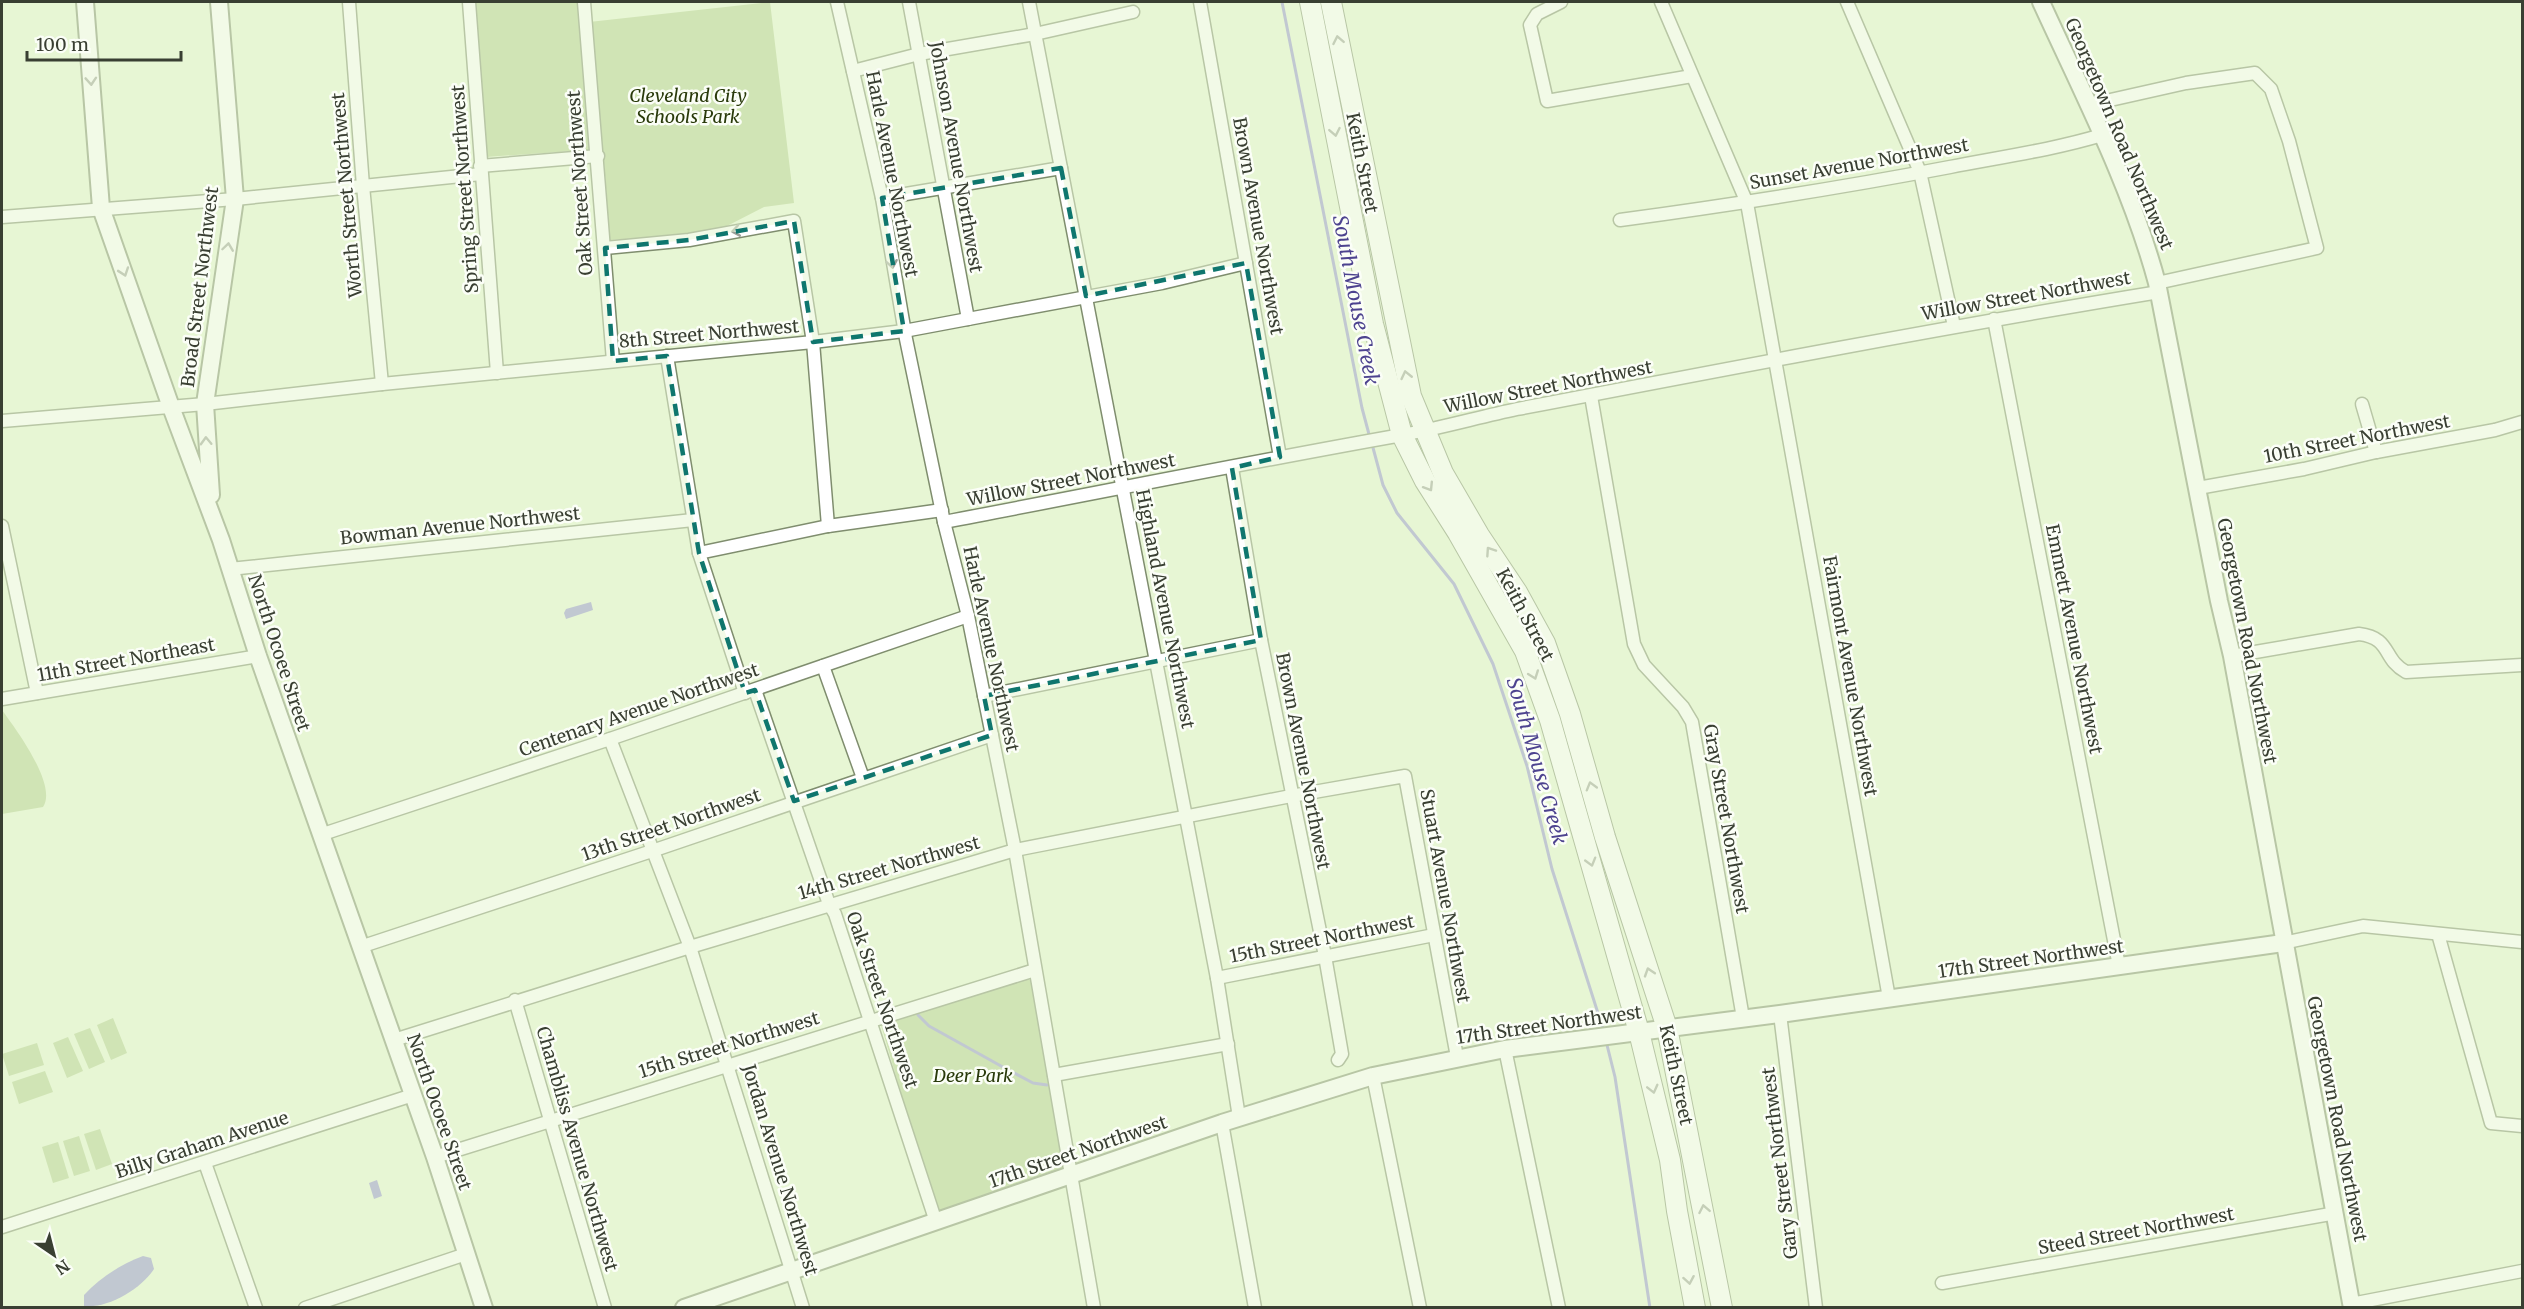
<svg xmlns="http://www.w3.org/2000/svg" width="2524" height="1309" viewBox="0 0 2524 1309" font-family="Merriweather,serif">
  <style>
    .green { fill: #b4ce91 }
    .water { fill: #9390cf }
    .lines { fill: none; stroke-linecap: round; stroke-linejoin: round }
    .stream { stroke: #9390cf; stroke-width: 3 }
    .street-casing { stroke: #7f8d6e; stroke-width: 15 }
    .secondary-casing { stroke: #7f8d6e; stroke-width: 20 }
    .primary-casing { stroke: #7f8d6e; stroke-width: 22 }
    .street { stroke: #fff; stroke-width: 12 }
    .secondary { stroke: #fff; stroke-width: 16 }
    .primary { stroke: #fff; stroke-width: 20 }
    .oneway { stroke: #9c9f98 }
    .marked { fill: none; stroke: #0f766e; stroke-width: 4.5; stroke-dasharray: 12 8; stroke-linejoin: round }
    .labels { text-anchor: middle; stroke-width: 5; stroke-linejoin: round; paint-order: stroke }
    .park-label { font-size: 18px; font-style: italic; fill: #293a0a; stroke: #fbfef7 }
    .street-label { font-size: 18px; fill: #393f32; stroke: #fbfef7 }
    .water-label { font-size: 20px; font-style: italic; fill: #4d438f; stroke: #fbfef7 }
  </style>
  <rect width="100%" height="100%" fill="#e7f6d4"/>
  <!-- green -->
  <g class="green">
    <polygon points="475,2 577,2 580,23 770,2 794,203 764,207 725,227 709,231 673,236 610,240 603,149 486,157"/>
    <path d="M2,710C15,728 58,785 43,807L2,814Z"/>
    <polygon points="1025,978 1032,981 1064,1168 1062,1172 942,1213 938,1211 933,1202 881,1025"/>
    <polygon points="113,1018 127,1053 111,1060 97,1025"/>
    <polygon points="90,1028 105,1062 89,1069 74,1034"/>
    <polygon points="68,1037 83,1071 67,1078 53,1043"/>
    <polygon points="37,1043 44,1065 9,1076 2,1054"/>
    <polygon points="45,1071 53,1092 19,1104 12,1082"/>
    <polygon points="100,1129 112,1164 96,1170 84,1134"/>
    <polygon points="79,1136 90,1171 74,1176 63,1141"/>
    <polygon points="58,1142 69,1178 53,1183 42,1147"/>
  </g>
  <!-- water -->
  <g class="water">
    <polygon points="591,602 593,610 566,619 564,613 566,609"/>
    <polygon points="377,1180 382,1196 374,1199 369,1183"/>
    <path d="M143,1256L151,1258L154,1269C142,1288 108,1309 84,1306V1295C100,1278 121,1264 143,1256Z"/>
  </g>
  <g class="lines">
    <!-- stream -->
    <g class="stream">
      <polyline points="1282,2 1362,408 1370,438"/>
      <polyline points="1372,444 1383,485 1397,513 1454,584 1493,664 1527,766 1552,869 1604,1032"/>
      <polyline points="918,1015 929,1026 1001,1066 1033,1083 1047,1085"/>
      <polyline points="1606,1041 1615,1077 1650,1308"/>
    </g>
    <!-- street casing -->
    <g class="street-casing">
      <g id="street">
        <polyline points="349,2 363,186 382,384"/>
        <polyline points="469,2 497,373"/>
        <polyline points="584,2 613,361"/>
        <polyline points="837,2 882,198 906,339 944,522 968,616 1015,850 1094,1308"/>
        <polyline points="909,2 968,319"/>
        <polyline points="1029,2 1217,978 1239,1117"/>
        <polyline points="1200,2 1280,457"/>
        <polyline points="1561,2 1537,14 1530,25 1547,101 1692,76"/>
        <polyline points="1661,2 1747,203 1889,998"/>
        <polyline points="1847,2 1920,172 1954,326"/>
        <polyline points="853,71 919,54 1035,34 1133,12"/>
        <polyline points="2088,105 2186,83 2255,73 2271,89 2289,141 2317,248 2157,283"/>
        <polyline points="480,166 598,156"/>
        <polyline points="882,198 1061,168"/>
        <polyline points="2,217 235,199 481,174"/>
        <path d="M1620,220C1731,205 1840,188 1950,167C2001,157 2052,150 2102,135"/>
        <polyline points="605,248 689,240 794,221 813,342 828,526"/>
        <polyline points="1994,319 2119,966"/>
        <polyline points="667,356 699,553 745,693"/>
        <polyline points="1591,396 1634,644 1644,665 1683,707 1692,722 1743,1018"/>
        <polyline points="2362,404 2376,452"/>
        <polyline points="2,421 205,404 382,384 813,342 904,331 968,319 1162,283 1246,263"/>
        <polyline points="1232,468 1261,640 1325,956 1342,1054 1338,1060"/>
        <polyline points="2198,488 2304,469 2376,452 2495,430 2522,422"/>
        <path d="M944,522C1097,493 1249,462 1402,435C1441,428 1479,417 1517,409C1731,368 1945,327 2159,292"/>
        <polyline points="2,526 37,693"/>
        <polyline points="699,553 828,526 942,510"/>
        <polyline points="230,569 693,520"/>
        <path d="M2232,656L2359,634C2392,638 2382,659 2406,672L2522,665"/>
        <polyline points="823,666 863,778"/>
        <polyline points="755,690 829,904 835,914 936,1222"/>
        <polyline points="984,696 1261,640"/>
        <polyline points="2,699 258,656"/>
        <polyline points="610,739 690,947 803,1308"/>
        <polyline points="320,835 610,739 968,616"/>
        <polyline points="2438,934 2491,1123 2522,1126"/>
        <polyline points="2283,943 2363,926 2522,942"/>
        <polyline points="360,947 655,850 992,735"/>
        <polyline points="1217,978 1434,935"/>
        <polyline points="515,1000 605,1308"/>
        <polyline points="1780,1014 1816,1308"/>
        <polyline points="394,1040 690,947 1015,850 1291,796 1405,776 1457,1057"/>
        <polyline points="1505,1049 1559,1308"/>
        <polyline points="1054,1075 1228,1044"/>
        <polyline points="1373,1076 1420,1308"/>
        <polyline points="1222,1123 1255,1308"/>
        <polyline points="435,1157 1035,970"/>
        <polyline points="205,1163 256,1308"/>
        <polyline points="2,1227 413,1095"/>
        <polyline points="1942,1283 2336,1213"/>
        <polyline points="2351,1304 2522,1271"/>
        <polyline points="305,1308 466,1254"/>
      </g>
    </g>
    <!-- secondary casing -->
    <g class="secondary-casing">
      <g id="secondary">
        <polyline points="85,2 101,208 171,407 221,540 258,656 435,1157 484,1308"/>
        <path d="M2041,2C2083,94 2131,186 2157,283L2219,601L2232,656L2352,1308"/>
        <polyline points="211,495 205,404 235,199 219,2"/>
        <polyline points="684,1308 1222,1123 1373,1076 1505,1049 1780,1014 2283,943"/>
      </g>
    </g>
    <!-- primary casing -->
    <g class="primary-casing">
      <g id="primary">
        <polyline points="1310,2 1373,324 1402,435 1425,481 1458,533 1525,651 1550,720 1639,1032 1670,1160 1677,1211 1695,1308"/>
        <polyline points="1331,2 1411,396 1443,473 1479,535 1517,592 1545,643 1570,714 1605,837 1667,1028 1722,1308"/>
      </g>
    </g>
    <!-- street -->
    <use href="#street" class="street"/>
    <!-- secondary -->
    <use href="#secondary" class="secondary"/>
    <!-- primary -->
    <use href="#primary" class="primary"/>
  </g>
  <!-- one-way arrows -->
  <defs><path id="oneway-chevron" d="M-2-3.5L2.5 0L-2 3.5" fill="none" stroke-width="1.6" stroke-linecap="round" stroke-linejoin="round" transform="scale(1.5)"/></defs>
  <g class="oneway">
    <use href="#oneway-chevron" transform="translate(1338 40) rotate(-101)"/>
    <use href="#oneway-chevron" transform="translate(91 81) rotate(86)"/>
    <use href="#oneway-chevron" transform="translate(1335 132) rotate(79)"/>
    <use href="#oneway-chevron" transform="translate(736 231) rotate(170)"/>
    <use href="#oneway-chevron" transform="translate(228 247) rotate(-82)"/>
    <use href="#oneway-chevron" transform="translate(892 264) rotate(80)"/>
    <use href="#oneway-chevron" transform="translate(124 272) rotate(71)"/>
    <use href="#oneway-chevron" transform="translate(1406 375) rotate(-103)"/>
    <use href="#oneway-chevron" transform="translate(206 441) rotate(-92)"/>
    <use href="#oneway-chevron" transform="translate(1429 487) rotate(58)"/>
    <use href="#oneway-chevron" transform="translate(1490 551) rotate(-124)"/>
    <use href="#oneway-chevron" transform="translate(1534 675) rotate(70)"/>
    <use href="#oneway-chevron" transform="translate(1591 786) rotate(-106)"/>
    <use href="#oneway-chevron" transform="translate(1591 862) rotate(74)"/>
    <use href="#oneway-chevron" transform="translate(1649 972) rotate(-108)"/>
    <use href="#oneway-chevron" transform="translate(1653 1089) rotate(76)"/>
    <use href="#oneway-chevron" transform="translate(1704 1209) rotate(-101)"/>
    <use href="#oneway-chevron" transform="translate(1689 1280) rotate(80)"/>
  </g>
  <!-- marked area -->
  <path d="M0 0H2524V1309H0ZM1061,168L1086,296L1246,263L1280,457L1232,468L1261,640L984,696L992,735L794,801L755,690L745,693L699,553L667,356L613,361L605,248L689,240L794,221L813,342L904,331L882,198Z" fill="#e7f6d4" fill-opacity=".55" fill-rule="evenodd"/>
  <path class="marked" d="M1061,168L1086,296L1246,263L1280,457L1232,468L1261,640L984,696L992,735L794,801L755,690L745,693L699,553L667,356L613,361L605,248L689,240L794,221L813,342L904,331L882,198Z"/>
  <g class="labels">
    <!-- park labels -->
    <g class="park-label">
      <text x="688" y="102">Cleveland City<tspan x="688" dy="21">Schools Park</tspan></text>
      <text x="973" y="1082">Deer Park</text>
    </g>
    <!-- street labels -->
    <g class="street-label">
      <text transform="translate(2119 134) rotate(67)" y="6">Georgetown Road Northwest</text>
      <text transform="translate(956 157) rotate(80)" y="6">Johnson Avenue Northwest</text>
      <text transform="translate(1362 163) rotate(79)" y="6">Keith Street</text>
      <text transform="translate(1859 164) rotate(-10)" y="6">Sunset Avenue Northwest</text>
      <text transform="translate(892 174) rotate(79)" y="6">Harle Avenue Northwest</text>
      <text transform="translate(580 183) rotate(-94)" y="6">Oak Street Northwest</text>
      <text transform="translate(465 189) rotate(-94)" y="6">Spring Street Northwest</text>
      <text transform="translate(347 195) rotate(-95)" y="6">Worth Street Northwest</text>
      <text transform="translate(1258 226) rotate(80)" y="6">Brown Avenue Northwest</text>
      <text transform="translate(200 287) rotate(-83)" y="6">Broad Street Northwest</text>
      <text transform="translate(2026 296) rotate(-10)" y="6">Willow Street Northwest</text>
      <text transform="translate(709 334) rotate(-5)" y="6">8th Street Northwest</text>
      <text transform="translate(1548 387) rotate(-11)" y="6">Willow Street Northwest</text>
      <text transform="translate(2357 439) rotate(-11)" y="6">10th Street Northwest</text>
      <text transform="translate(1071 480) rotate(-11)" y="6">Willow Street Northwest</text>
      <text transform="translate(460 526) rotate(-6)" y="6">Bowman Avenue Northwest</text>
      <text transform="translate(1165 609) rotate(79)" y="6">Highland Avenue Northwest</text>
      <text transform="translate(1525 615) rotate(62)" y="6">Keith Street</text>
      <text transform="translate(2074 639) rotate(79)" y="6">Emmett Avenue Northwest</text>
      <text transform="translate(2247 641) rotate(79)" y="6">Georgetown Road Northwest</text>
      <text transform="translate(991 649) rotate(78)" y="6">Harle Avenue Northwest</text>
      <text transform="translate(279 653) rotate(72)" y="6">North Ocoee Street</text>
      <text transform="translate(126 660) rotate(-10)" y="6">11th Street Northeast</text>
      <text transform="translate(1850 676) rotate(80)" y="6">Fairmont Avenue Northwest</text>
      <text transform="translate(639 710) rotate(-19)" y="6">Centenary Avenue Northwest</text>
      <text transform="translate(1303 761) rotate(79)" y="6">Brown Avenue Northwest</text>
      <text transform="translate(1726 819) rotate(80)" y="6">Gray Street Northwest</text>
      <text transform="translate(671 825) rotate(-19)" y="6">13th Street Northwest</text>
      <text transform="translate(889 868) rotate(-16)" y="6">14th Street Northwest</text>
      <text transform="translate(1445 896) rotate(80)" y="6">Stuart Avenue Northwest</text>
      <text transform="translate(1322 939) rotate(-11)" y="6">15th Street Northwest</text>
      <text transform="translate(2031 959) rotate(-8)" y="6">17th Street Northwest</text>
      <text transform="translate(882 1000) rotate(71)" y="6">Oak Street Northwest</text>
      <text transform="translate(1549 1025) rotate(-8)" y="6">17th Street Northwest</text>
      <text transform="translate(729 1045) rotate(-17)" y="6">15th Street Northwest</text>
      <text transform="translate(1676 1075) rotate(78)" y="6">Keith Street</text>
      <text transform="translate(439 1112) rotate(71)" y="6">North Ocoee Street</text>
      <text transform="translate(2337 1119) rotate(79)" y="6">Georgetown Road Northwest</text>
      <text transform="translate(202 1145) rotate(-18)" y="6">Billy Graham Avenue</text>
      <text transform="translate(577 1149) rotate(74)" y="6">Chambliss Avenue Northwest</text>
      <text transform="translate(1078 1152) rotate(-19)" y="6">17th Street Northwest</text>
      <text transform="translate(1780 1163) rotate(-97)" y="6">Gary Street Northwest</text>
      <text transform="translate(780 1170) rotate(73)" y="6">Jordan Avenue Northwest</text>
      <text transform="translate(2136 1231) rotate(-10)" y="6">Steed Street Northwest</text>
    </g>
    <!-- water labels -->
    <g class="water-label">
      <text transform="translate(1356 300) rotate(79)" y="7">South Mouse Creek</text>
      <text transform="translate(1537 761) rotate(74)" y="7">South Mouse Creek</text>
    </g>
  </g>
  <!-- border -->
  <rect width="2524" height="1309" fill="none" stroke="#393f32" stroke-width="6"/>
  <!-- north arrow -->
  <g transform="translate(54 1255) rotate(145)" stroke="#fbfef7" stroke-width="4.5" paint-order="stroke">
  <path d="M0-4.5L10 22L0 15L-10 22Z" fill="#393f32"/>
  <text y="-9" font-size="16" font-weight="bold" text-anchor="middle" fill="#393f32">N</text>
  </g>
  <!-- scale -->
  <path d="M27 51v9h154v-9" fill="none" stroke="#393f32" stroke-width="3"/>
  <text x="36" y="51" font-size="18" fill="#393f32" stroke="#fbfef7" stroke-width="4.5" paint-order="stroke">100 m</text>
</svg>
